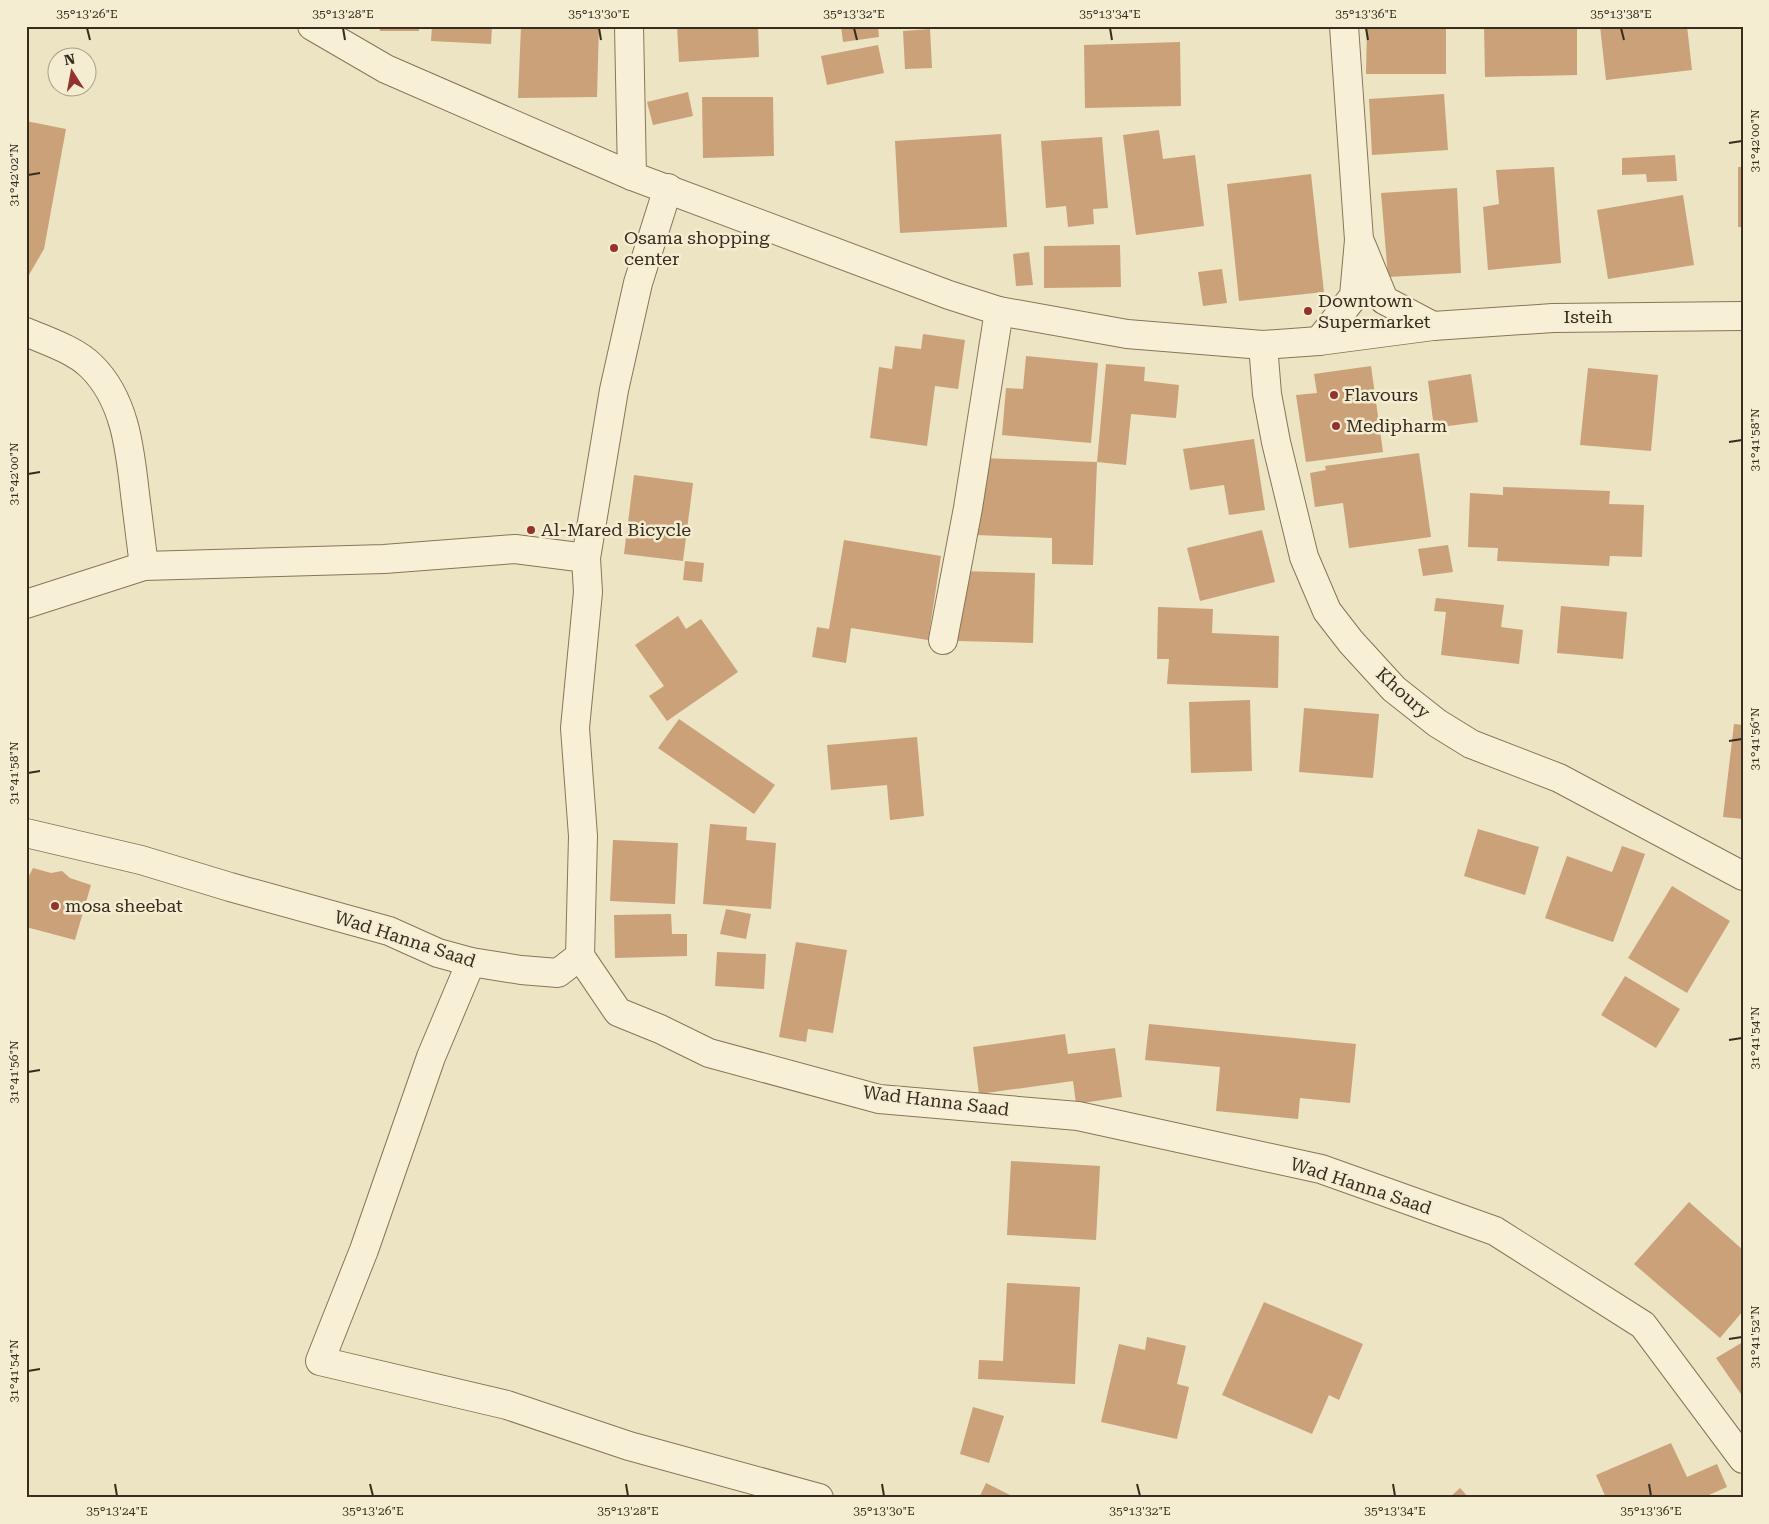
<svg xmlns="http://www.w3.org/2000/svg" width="1769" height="1524" viewBox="0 0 1769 1524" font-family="'Roboto Serif',serif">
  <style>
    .building { fill: #caa179 }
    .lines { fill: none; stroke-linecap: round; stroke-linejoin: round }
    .minor-casing { stroke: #86755a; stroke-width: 30 }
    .minor { stroke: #f8f0d6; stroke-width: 28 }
    .ticks { fill: none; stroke: #372c1e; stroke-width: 2 }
    .poi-dot { fill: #94332c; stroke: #f4edd2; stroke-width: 2 }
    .labels { text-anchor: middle; stroke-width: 5; stroke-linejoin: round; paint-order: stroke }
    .poi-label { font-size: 18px; fill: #372c1e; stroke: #f4edd2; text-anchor: start }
    .street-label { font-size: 18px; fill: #372c1e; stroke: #f4edd2 }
    .neatline { fill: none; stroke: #372c1e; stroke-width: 2 }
    .ticks-label { font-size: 12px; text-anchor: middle; fill: #372c1e }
  </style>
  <rect width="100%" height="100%" fill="#ede4c3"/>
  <!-- building -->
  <g class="building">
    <polygon points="379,26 419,26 419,31 380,31"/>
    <polygon points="432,26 492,26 491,44 431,41"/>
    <polygon points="521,26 599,26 597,97 518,98"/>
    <polygon points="677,26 758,26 759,57 679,62"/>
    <polygon points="841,26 878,26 879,37 843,42"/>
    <polygon points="1367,26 1446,26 1446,74 1366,74"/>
    <polygon points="1484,26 1577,26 1577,75 1485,77"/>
    <polygon points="1600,26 1687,26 1692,70 1606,80"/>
    <polygon points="930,29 932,68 905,69 903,31"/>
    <polygon points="1180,42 1181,106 1085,108 1084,45"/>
    <polygon points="878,45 884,73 827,85 821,56"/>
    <polygon points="688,92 693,116 653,125 647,102"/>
    <polygon points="1444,94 1448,150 1372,155 1369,99"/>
    <polygon points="702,97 773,97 774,156 703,158"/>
    <polygon points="26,121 66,129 44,249 26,280"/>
    <polygon points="1159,130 1163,159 1195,155 1204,226 1136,235 1123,135"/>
    <polygon points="1001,134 1007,227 900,233 895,141"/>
    <polygon points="1102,137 1108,208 1093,209 1094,224 1068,227 1066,206 1046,208 1041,141"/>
    <polygon points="1675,155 1677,181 1647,182 1646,174 1622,175 1622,158"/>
    <polygon points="1554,167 1561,263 1488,270 1483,207 1499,204 1496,170"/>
    <rect x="1738" y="167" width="5" height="60"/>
    <polygon points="1311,174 1324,292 1239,301 1227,184"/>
    <polygon points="1457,188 1461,273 1388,277 1381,193"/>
    <polygon points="1683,195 1694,265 1608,279 1597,210"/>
    <polygon points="1120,245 1121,287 1044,288 1044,246"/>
    <polygon points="1029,252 1033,285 1016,286 1013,254"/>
    <polygon points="1222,269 1227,303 1203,306 1198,272"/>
    <polygon points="923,334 965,340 958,389 935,386 927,446 870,438 879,367 892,369 895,346 921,349"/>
    <polygon points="1026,356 1098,363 1091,443 1002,435 1006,388 1023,389"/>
    <polygon points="1106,364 1145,367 1144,381 1179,385 1176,418 1131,414 1126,465 1097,462"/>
    <polygon points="1371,366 1383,452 1306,462 1296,395 1317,393 1314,374"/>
    <polygon points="1588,368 1658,375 1651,451 1580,445"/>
    <polygon points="1471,374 1478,422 1434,428 1428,381"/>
    <polygon points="1254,439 1265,510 1229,515 1224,485 1190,490 1183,449"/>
    <polygon points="1419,453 1431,537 1349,548 1343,503 1315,507 1310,473 1326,470 1325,466"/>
    <polygon points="979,458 1097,462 1093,565 1052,564 1052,538 976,535"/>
    <polygon points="634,475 693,483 683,561 624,554"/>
    <polygon points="1503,487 1610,491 1609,504 1644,505 1642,557 1610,556 1609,566 1497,561 1498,548 1468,547 1470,493 1503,495"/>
    <polygon points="1262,530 1275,582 1200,601 1187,548"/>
    <polygon points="844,540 941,556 928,640 851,628 846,663 812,657 817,627 829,629"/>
    <polygon points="1448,545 1453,572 1423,576 1418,549"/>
    <polygon points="685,561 704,563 702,582 683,580"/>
    <polygon points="959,571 1035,573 1033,643 958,641"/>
    <polygon points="1436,598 1504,605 1501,627 1523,630 1519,664 1441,655 1446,612 1434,611"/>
    <polygon points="1561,606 1627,612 1623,659 1557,653"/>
    <polygon points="1158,607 1213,609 1212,633 1279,636 1278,688 1167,684 1169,659 1157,659"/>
    <polygon points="678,616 686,629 701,619 738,672 667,721 649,696 664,686 635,645"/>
    <polygon points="1250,700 1252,771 1191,773 1189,702"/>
    <polygon points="1304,708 1379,714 1373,778 1299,772"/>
    <polygon points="679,719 775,785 754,814 658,748"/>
    <polygon points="1734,724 1743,725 1743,819 1723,817"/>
    <polygon points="917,737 924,816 890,820 887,785 831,790 827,745"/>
    <polygon points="710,824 747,827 746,840 776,843 771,909 703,904"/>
    <polygon points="1478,829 1539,847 1525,895 1464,876"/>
    <polygon points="613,840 678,843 675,904 610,901"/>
    <polygon points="1622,846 1645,854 1613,942 1545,918 1567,856 1612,872"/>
    <polygon points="33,868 51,873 62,871 70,878 91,885 75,940 26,927 26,875 29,876"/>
    <polygon points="1672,886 1730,921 1687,993 1628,958"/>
    <polygon points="726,909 751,914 746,939 720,934"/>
    <polygon points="671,914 672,934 687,934 687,956 615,958 614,915"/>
    <polygon points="796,942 847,950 833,1033 808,1029 806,1042 779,1037"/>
    <polygon points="717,952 766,954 764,989 715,986"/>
    <polygon points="1625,976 1680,1009 1656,1048 1601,1015"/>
    <polygon points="1149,1024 1356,1044 1350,1103 1300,1098 1298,1119 1216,1111 1220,1067 1145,1060"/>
    <polygon points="1065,1034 1068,1054 1115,1048 1122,1097 1076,1104 1073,1081 979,1094 973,1047"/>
    <polygon points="1011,1161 1100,1166 1096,1240 1007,1235"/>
    <polygon points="1689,1202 1743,1250 1743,1311 1720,1338 1634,1264"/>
    <polygon points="1007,1283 1080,1287 1075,1384 978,1379 979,1360 1003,1361"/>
    <polygon points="1264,1302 1363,1344 1339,1400 1329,1395 1312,1434 1222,1395"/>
    <polygon points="1147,1337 1186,1346 1177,1384 1189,1387 1177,1439 1101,1422 1119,1344 1145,1350"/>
    <polygon points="1743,1342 1743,1397 1716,1358"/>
    <polygon points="973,1407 1004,1416 989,1463 960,1454"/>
    <polygon points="1671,1443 1687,1477 1717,1464 1727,1487 1702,1498 1606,1498 1596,1475"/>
    <polygon points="986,1483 1016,1498 979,1498"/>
    <polygon points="1460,1488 1469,1498 1449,1498"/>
  </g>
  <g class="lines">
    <!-- minor casing -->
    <g class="minor-casing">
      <g id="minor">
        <polyline points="312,26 386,69 632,176 949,295 999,311 1127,334 1263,345 1319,341 1433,326 1553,318 1743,316"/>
        <polyline points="629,26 632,176"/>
        <polyline points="1361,244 1384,300 1433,326"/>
        <path d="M26,332C47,341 75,350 91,366C125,399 130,449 135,494C138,518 141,542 144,566"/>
        <polyline points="1319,341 1354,296 1359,240 1344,26"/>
        <polyline points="1263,345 1267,394 1276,442 1304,557 1327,611 1351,642 1394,689 1437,723 1471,744 1559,778 1743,876"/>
        <polyline points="26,604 144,566 384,559 515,549 586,558"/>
        <polyline points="943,640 968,508 999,311"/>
        <polyline points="26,833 141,860 230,887 389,931 438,953 471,962 521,970 558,973 580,956"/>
        <polyline points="580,956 618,1012 660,1029 709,1053 879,1099 1078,1116 1321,1169 1495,1231 1643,1325 1743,1459"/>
        <polyline points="580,956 583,836 575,728 588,592 586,558 614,390 638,283 668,188"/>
        <polyline points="471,962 431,1057 364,1250 320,1361 507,1405 629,1446 819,1498"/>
      </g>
    </g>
    <!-- minor -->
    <use href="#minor" class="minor"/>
  </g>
  <!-- ticks -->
  <path class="ticks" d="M87,28L90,40M343,28L345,40M599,28L601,40M854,28L857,40M1110,28L1112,40M1366,28L1368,40M1621,28L1624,40M1729,143L1742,141M28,175L40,173M1729,442L1742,440M28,474L40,472M1729,741L1742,739M28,773L40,771M1729,1040L1742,1038M28,1072L40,1070M1729,1339L1742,1337M28,1371L40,1369M115,1484L117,1496M370,1484L373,1496M626,1484L628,1496M882,1484L884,1496M1137,1484L1140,1496M1393,1484L1395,1496M1649,1484L1651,1496"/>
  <!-- markers -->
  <g class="poi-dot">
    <circle cx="614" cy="248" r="5"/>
    <circle cx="1308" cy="311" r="5"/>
    <circle cx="1334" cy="395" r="5"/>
    <circle cx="1336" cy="426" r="5"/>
    <circle cx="531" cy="530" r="5"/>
    <circle cx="55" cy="906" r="5"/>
  </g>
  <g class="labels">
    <!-- poi labels -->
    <g class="poi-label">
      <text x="624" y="244">Osama shopping<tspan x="624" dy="21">center</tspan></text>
      <text x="1318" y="307">Downtown<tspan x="1318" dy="21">Supermarket</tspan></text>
      <text x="1344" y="401">Flavours</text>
      <text x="1346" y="432">Medipharm</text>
      <text x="541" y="536">Al-Mared Bicycle</text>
      <text x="65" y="912">mosa sheebat</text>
    </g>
    <!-- street labels -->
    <g class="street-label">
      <text x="1588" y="323">Isteih</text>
      <text transform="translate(1403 693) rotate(42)" y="6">Khoury</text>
      <text transform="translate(405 939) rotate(18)" y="6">Wad Hanna Saad</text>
      <text transform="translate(936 1101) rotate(7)" y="6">Wad Hanna Saad</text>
      <text transform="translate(1361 1186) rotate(18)" y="6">Wad Hanna Saad</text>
    </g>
  </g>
  <!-- border -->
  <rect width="1769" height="1524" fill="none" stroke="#f4edd2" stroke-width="55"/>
  <!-- north arrow -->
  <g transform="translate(72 72) rotate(349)"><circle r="24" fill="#f4edd2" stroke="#a8a08a"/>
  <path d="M0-4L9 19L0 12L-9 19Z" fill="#94332c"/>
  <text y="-8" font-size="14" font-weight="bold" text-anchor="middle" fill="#372c1e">N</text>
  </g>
  <rect x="28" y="28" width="1714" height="1468" class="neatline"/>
  <g class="ticks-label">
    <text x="87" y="18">35°13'26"E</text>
    <text x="343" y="18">35°13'28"E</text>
    <text x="599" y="18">35°13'30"E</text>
    <text x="854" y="18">35°13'32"E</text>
    <text x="1110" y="18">35°13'34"E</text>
    <text x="1366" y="18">35°13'36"E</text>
    <text x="1621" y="18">35°13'38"E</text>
    <text transform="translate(1755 141) rotate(-90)" y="4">31°42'00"N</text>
    <text transform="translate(14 175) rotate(-90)" y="4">31°42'02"N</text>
    <text transform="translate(1755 440) rotate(-90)" y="4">31°41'58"N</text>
    <text transform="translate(14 474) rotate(-90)" y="4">31°42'00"N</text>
    <text transform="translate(1755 739) rotate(-90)" y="4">31°41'56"N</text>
    <text transform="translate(14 773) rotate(-90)" y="4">31°41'58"N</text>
    <text transform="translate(1755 1038) rotate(-90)" y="4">31°41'54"N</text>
    <text transform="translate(14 1072) rotate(-90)" y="4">31°41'56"N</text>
    <text transform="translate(1755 1337) rotate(-90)" y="4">31°41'52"N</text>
    <text transform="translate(14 1371) rotate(-90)" y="4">31°41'54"N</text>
    <text x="117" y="1515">35°13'24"E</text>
    <text x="373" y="1515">35°13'26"E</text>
    <text x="628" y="1515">35°13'28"E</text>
    <text x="884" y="1515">35°13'30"E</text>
    <text x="1140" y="1515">35°13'32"E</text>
    <text x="1395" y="1515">35°13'34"E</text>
    <text x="1651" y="1515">35°13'36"E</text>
  </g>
</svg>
